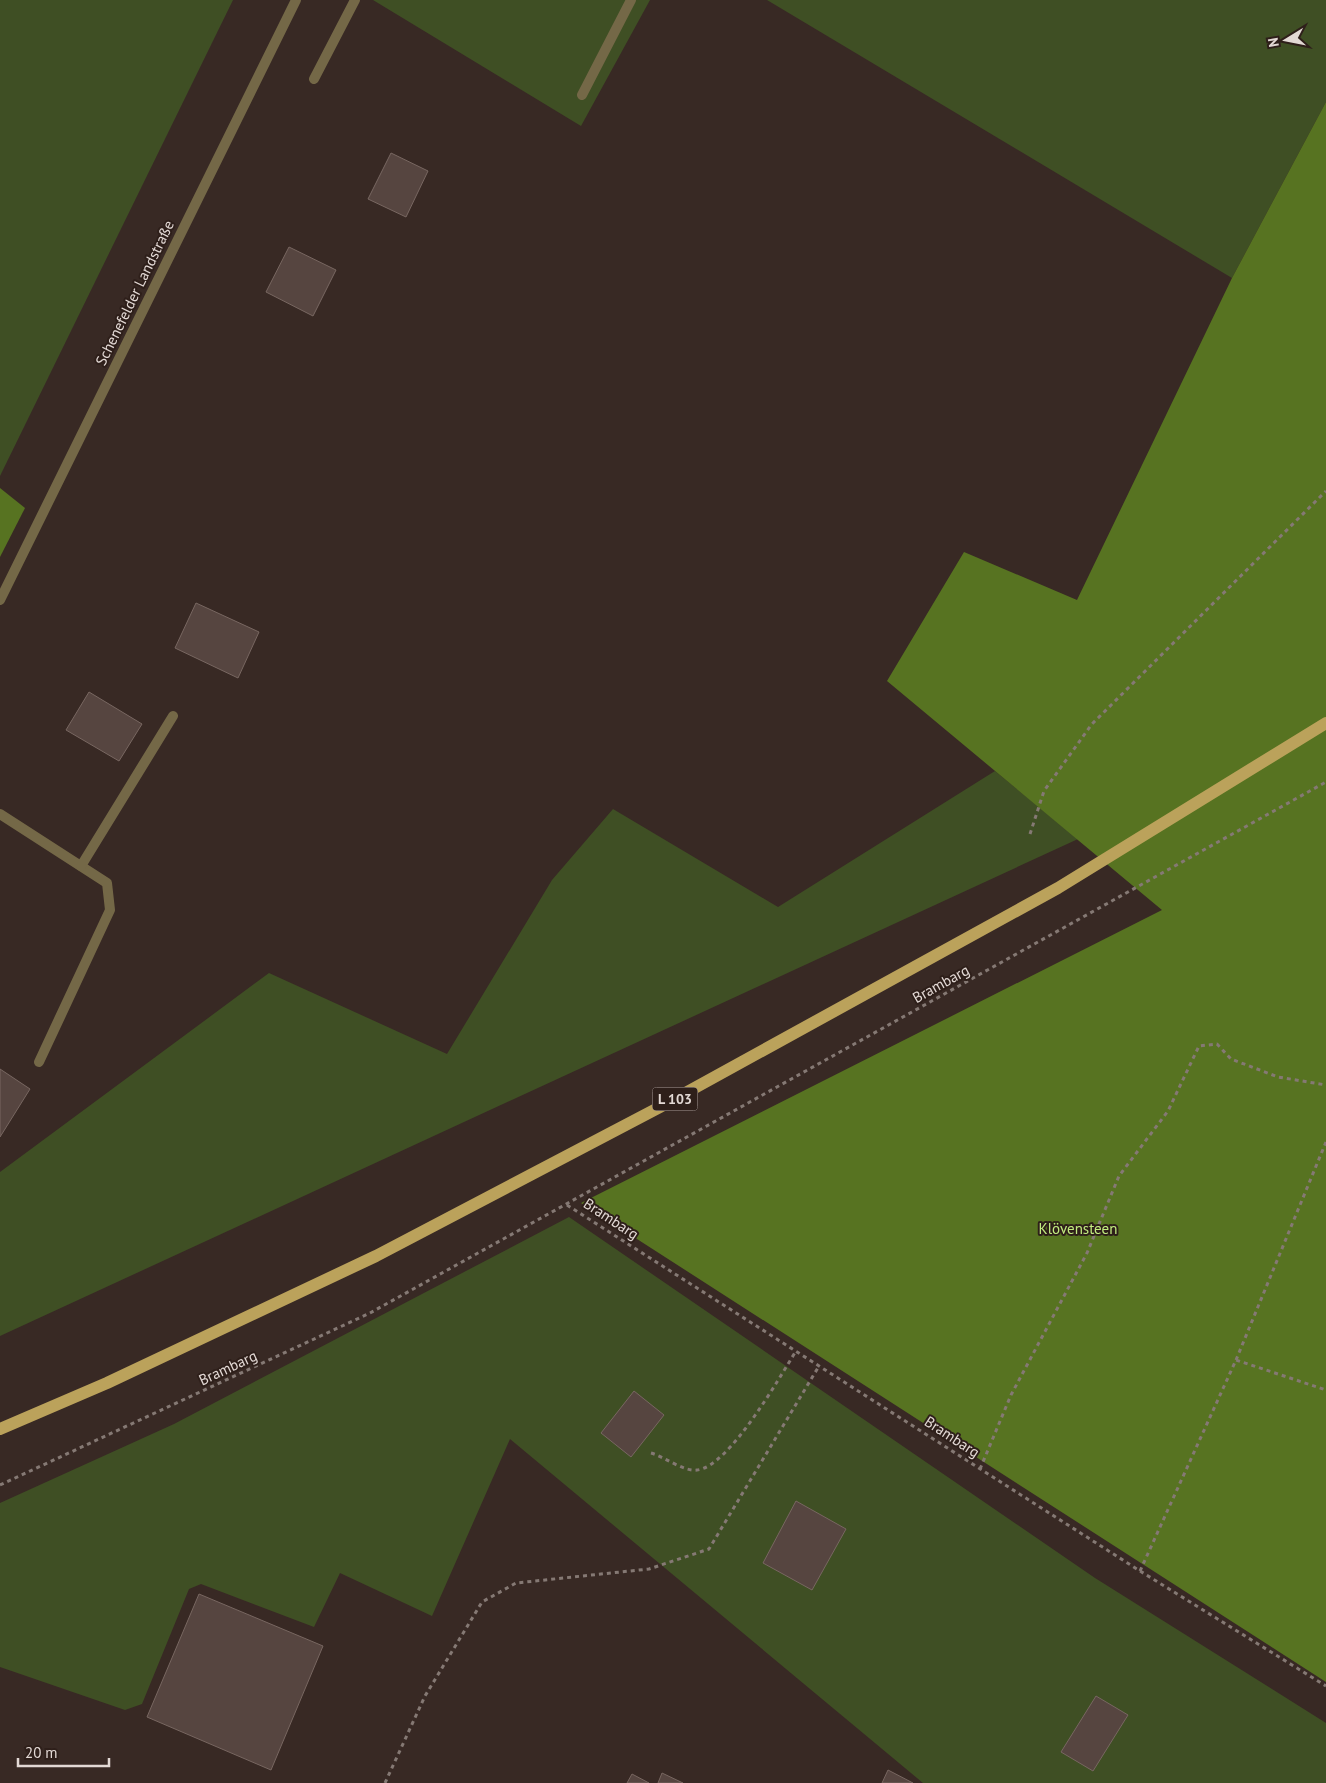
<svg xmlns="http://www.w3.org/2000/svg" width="1326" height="1783" viewBox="0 0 1326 1783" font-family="'PT Sans',sans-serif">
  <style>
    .green { fill: #3f4f24 }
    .forest { fill: #577321 }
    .building { fill: #564540; stroke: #786761 }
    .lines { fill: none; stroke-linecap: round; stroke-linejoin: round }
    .path { stroke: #857974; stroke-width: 3; stroke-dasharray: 4 4; stroke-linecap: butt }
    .service { stroke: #746847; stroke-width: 10 }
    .minor { stroke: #746847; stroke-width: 10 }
    .primary { stroke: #bba25b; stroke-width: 12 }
    .labels { text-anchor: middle; stroke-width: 4; stroke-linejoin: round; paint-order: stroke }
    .shield { fill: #2e1f1a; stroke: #ada19d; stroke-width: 1 }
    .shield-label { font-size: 14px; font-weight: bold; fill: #e3d9d5 }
    .street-label { font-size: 15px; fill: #e3d9d5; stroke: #2e1f1a }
    .park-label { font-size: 15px; fill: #c2ec80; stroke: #2e1f1a }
  </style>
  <rect width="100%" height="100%" fill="#382924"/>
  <!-- green -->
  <g class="green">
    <polygon points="0,0 233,0 0,476"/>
    <polygon points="373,0 650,0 581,126"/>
    <polygon points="767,0 1326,0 1326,102 1232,278"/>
    <polygon points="995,771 1078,839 0,1336 0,1172 269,973 447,1054 552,880 613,809 778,907"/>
    <polygon points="569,1217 1095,1578 1326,1723 1326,1783 923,1783 510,1439 432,1616 340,1573 314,1627 201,1584 189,1589 142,1704 125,1710 0,1667 0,1503 174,1424"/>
  </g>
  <!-- forest -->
  <g class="forest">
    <polygon points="1326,102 1326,1682 581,1203 1162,910 887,681 964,552 1077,600 1232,278"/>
    <polygon points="0,488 25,508 0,557"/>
  </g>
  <!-- building -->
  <g class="building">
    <polygon points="391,153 428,171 406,217 368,199"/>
    <polygon points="289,247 336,270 313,316 266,292"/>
    <polygon points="196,603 259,632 238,678 175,648"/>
    <polygon points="89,692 142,724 119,761 66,730"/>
    <polygon points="0,1069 30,1089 0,1137"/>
    <polygon points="634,1391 664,1415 631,1457 601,1433"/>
    <polygon points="796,1501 846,1529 812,1590 763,1563"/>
    <polygon points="199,1594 323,1646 271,1770 147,1717"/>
    <polygon points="1096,1696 1128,1715 1093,1771 1061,1752"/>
    <polygon points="888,1770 913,1783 882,1783"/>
    <polygon points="662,1773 683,1783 658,1783"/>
    <polygon points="632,1774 649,1783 627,1783"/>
  </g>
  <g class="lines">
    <!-- path -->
    <g class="path">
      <polyline points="1030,834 1044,791 1092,724 1326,491"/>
      <polyline points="567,1205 1140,1571 1326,1686"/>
      <polyline points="1236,1360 1326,1142"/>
      <path d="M651,1453C665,1457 684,1472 697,1470C729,1467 779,1378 796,1351"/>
      <polyline points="980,1469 1011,1395 1087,1253 1119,1176 1168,1111 1199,1046 1217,1044 1231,1059 1278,1077 1326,1085"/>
      <polyline points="0,1485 370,1313 1326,782"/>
      <polyline points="1140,1571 1236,1360 1326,1390"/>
      <polyline points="385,1783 425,1696 482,1602 516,1583 649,1569 709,1549 819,1366"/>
    </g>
    <!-- service -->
    <g class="service">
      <polyline points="314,79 355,0"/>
      <polyline points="582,95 631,0"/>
      <polyline points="0,814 107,883 110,910 39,1062"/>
      <polyline points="81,866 173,716"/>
    </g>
    <!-- minor -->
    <polyline class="minor" points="0,600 296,0"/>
    <!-- primary -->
    <polyline class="primary" points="0,1429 107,1383 376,1256 660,1107 1058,888 1326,723"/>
  </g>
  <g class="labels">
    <!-- shield labels -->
    <rect class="shield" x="652.5" y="1087.5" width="45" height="23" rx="4"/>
    <g class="shield-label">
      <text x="675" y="1104">L 103</text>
    </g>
    <!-- street labels -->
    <g class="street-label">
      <text transform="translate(135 293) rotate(-64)" y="5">Schenefelder Landstraße</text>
      <text transform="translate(941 984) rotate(-29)" y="5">Brambarg</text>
      <text transform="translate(611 1219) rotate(33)" y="5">Brambarg</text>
      <text transform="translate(228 1368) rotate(-25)" y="5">Brambarg</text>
      <text transform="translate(952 1437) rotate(33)" y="5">Brambarg</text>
    </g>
    <!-- park labels -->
    <g class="park-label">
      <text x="1078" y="1234">Klövensteen</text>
    </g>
  </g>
  <!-- north arrow -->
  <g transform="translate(1286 40) rotate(260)" stroke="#2e1f1a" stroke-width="4" paint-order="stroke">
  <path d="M0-4L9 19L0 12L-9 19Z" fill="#e3d9d5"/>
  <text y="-8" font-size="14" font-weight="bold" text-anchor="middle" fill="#e3d9d5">N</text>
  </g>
  <!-- scale -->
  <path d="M18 1758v8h91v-8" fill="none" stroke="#e3d9d5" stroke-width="2.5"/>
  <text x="25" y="1758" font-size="15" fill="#e3d9d5" stroke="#2e1f1a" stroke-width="4" paint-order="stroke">20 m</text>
</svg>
